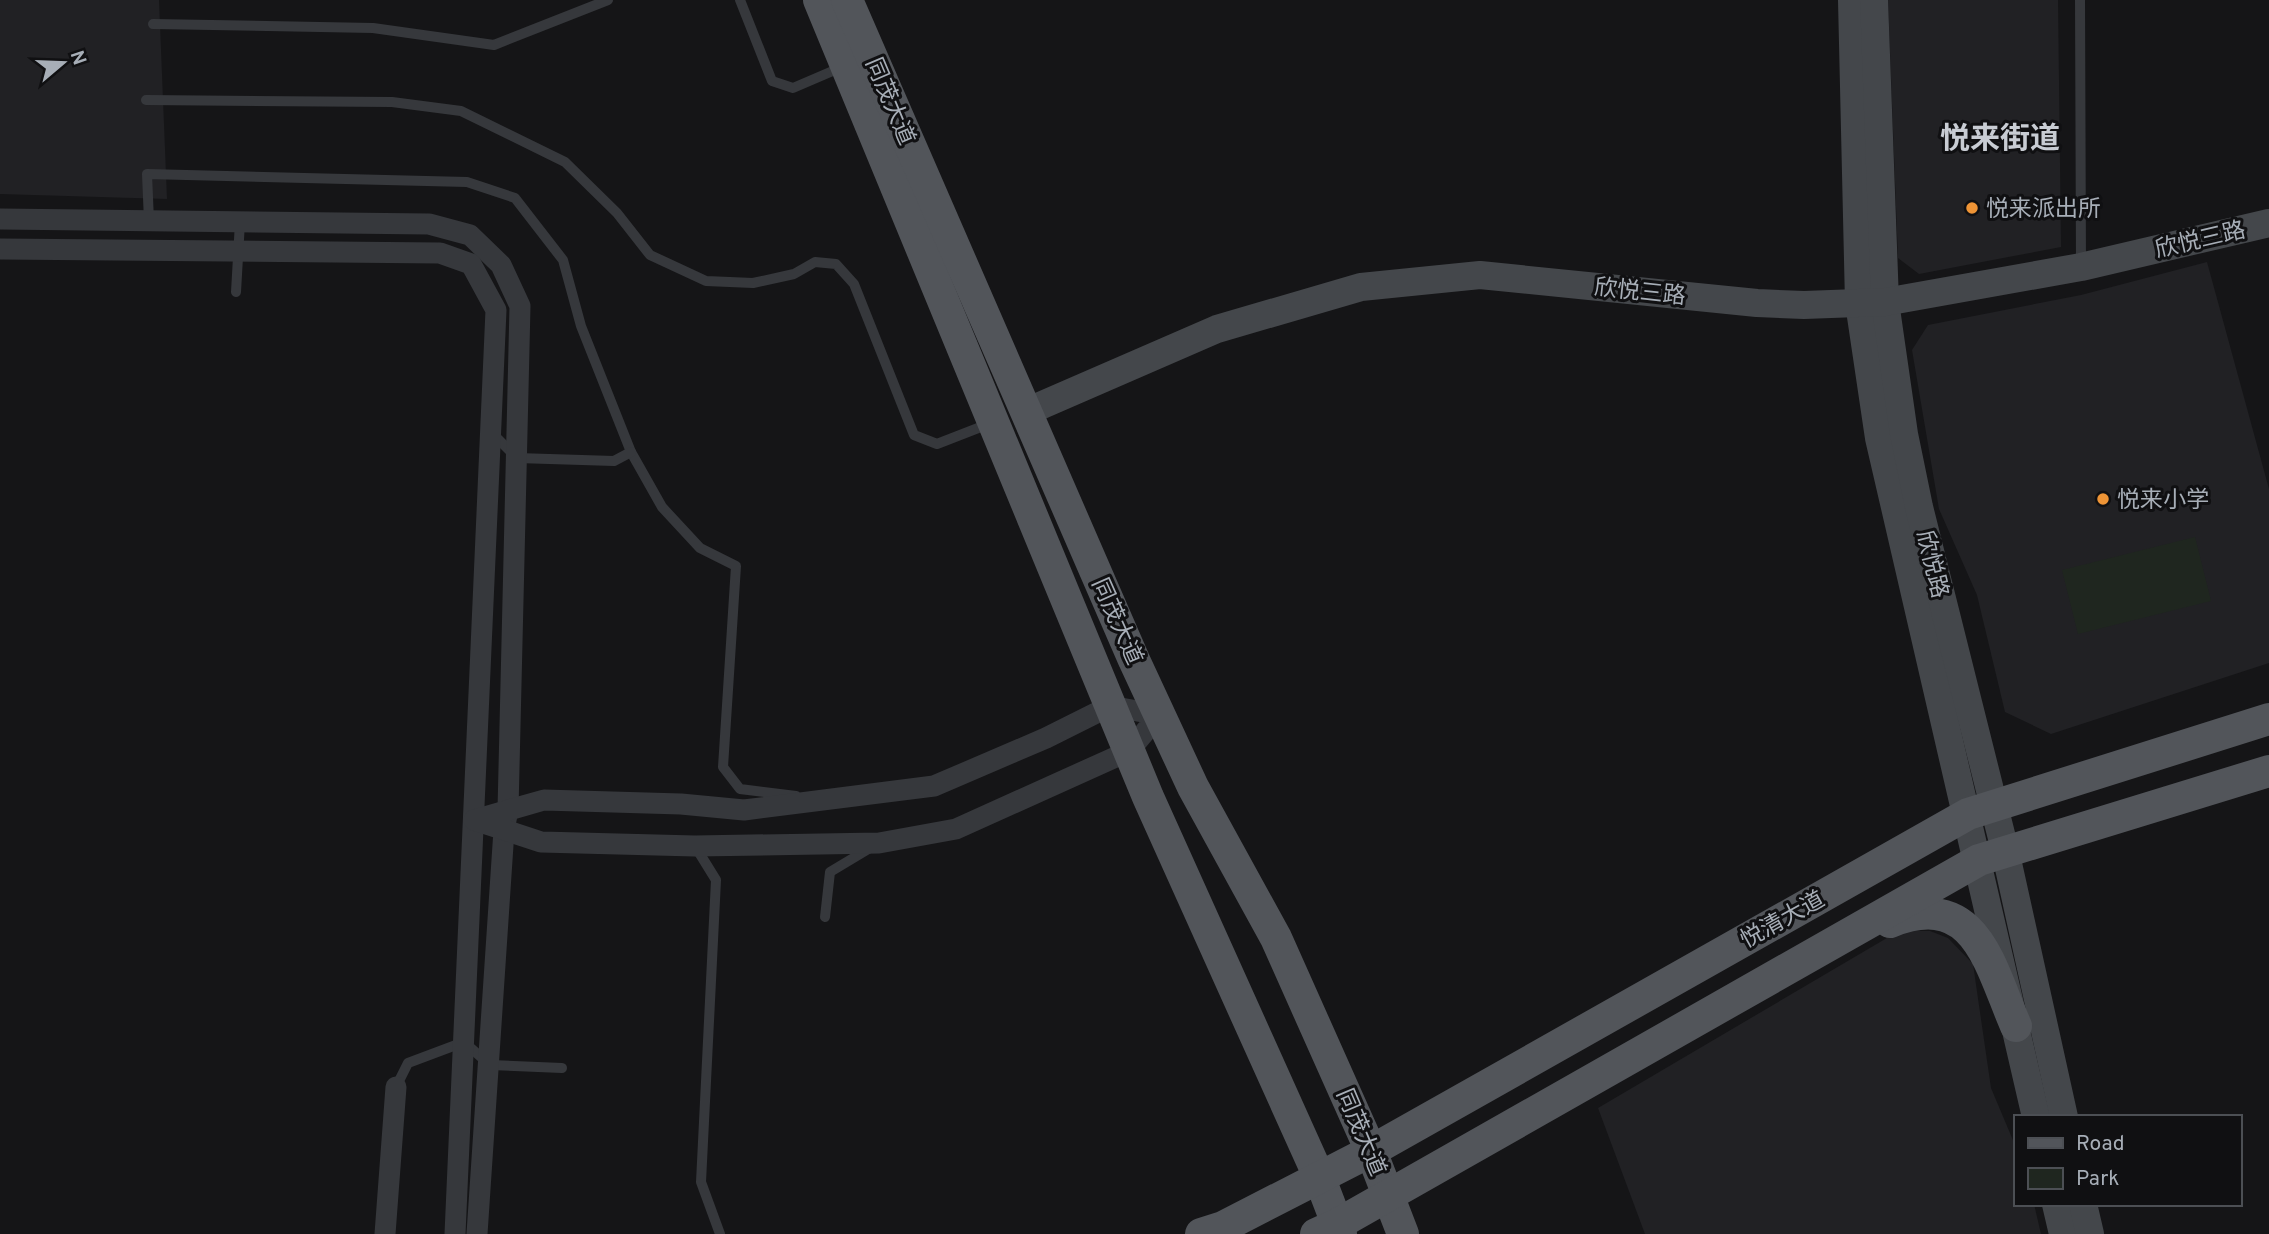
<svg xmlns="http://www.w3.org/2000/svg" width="2269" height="1234" viewBox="0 0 2269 1234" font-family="Overpass,'Noto Sans SC',sans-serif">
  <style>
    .built { fill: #212124 }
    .green { fill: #1f261f }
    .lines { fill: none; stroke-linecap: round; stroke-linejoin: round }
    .lane { stroke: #36383c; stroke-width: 10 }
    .street { stroke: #36383c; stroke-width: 21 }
    .secondary { stroke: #44474b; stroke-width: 28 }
    .primary { stroke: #52555a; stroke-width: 32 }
    .poi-dot { fill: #ee9436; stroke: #101012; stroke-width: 2.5 }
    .labels { text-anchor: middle; stroke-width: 6; stroke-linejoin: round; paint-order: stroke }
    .street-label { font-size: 23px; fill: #a7aeb7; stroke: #101012 }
    .poi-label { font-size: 23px; fill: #a7aeb7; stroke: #101012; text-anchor: start }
    .district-label { font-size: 30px; font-weight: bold; fill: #c8ccd3; stroke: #101012 }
  </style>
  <rect width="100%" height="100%" fill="#151517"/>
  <!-- built -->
  <g class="built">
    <polygon points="0,0 159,0 167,199 0,194"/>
    <polygon points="1888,0 2058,0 2061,247 1919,274 1898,258"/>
    <polygon points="2207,262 2269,489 2269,663 2051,734 2005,712 1977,595 1939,509 1912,350 1928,325 2081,295"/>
    <polygon points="1910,931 1930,931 1948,938 1973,964 1991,1088 2015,1145 2015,1204 2034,1204 2041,1234 1645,1234 1598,1108 1892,935"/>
  </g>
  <!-- green -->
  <polygon class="green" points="2195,537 2211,601 2078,634 2062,570"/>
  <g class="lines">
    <!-- lane -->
    <g class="lane">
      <polyline points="740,0 772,81 793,88 842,67"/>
      <polyline points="2080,0 2081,267"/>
      <polyline points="153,24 373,28 494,45 608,0"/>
      <polyline points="146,100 392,102 461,111 565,162 617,213 650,255 706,281 753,283 794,274 815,262 836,264 854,284 914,435 937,444 991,423"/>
      <polyline points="149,221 147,174 467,182 515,198 563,260 581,326 631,452 662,507 700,548 736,566 723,767 740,789 796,796"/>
      <polyline points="236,292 240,222"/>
      <polyline points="492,433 517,458 614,461 631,452"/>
      <polyline points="695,846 716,880 701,1182 720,1234"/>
      <polyline points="825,917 830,872 870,848"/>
      <polyline points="396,1087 408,1063 464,1042 490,1065 562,1068"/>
    </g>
    <!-- street -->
    <g class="street">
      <polyline points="0,219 429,224 470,235 501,265 520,306 508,810 504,830 477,1234"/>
      <polyline points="0,249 440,253 471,264 496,310 455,1234"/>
      <polygon points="1110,706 1159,715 1129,751 956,829 879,843 695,846 541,842 474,820 544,800 681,804 744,810 934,786 1046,738"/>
      <polyline points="385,1234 396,1087"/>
    </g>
    <!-- secondary -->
    <g class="secondary">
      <polyline points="1852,0 1859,303 1879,438 2036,1117"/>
      <polyline points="1874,0 1885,302 1904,434 1919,507 2005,850 2064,1117"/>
      <polyline points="1026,412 1217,329 1361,287 1480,275 1757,303 1804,305 1885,302 2081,267 2269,223"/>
      <polyline points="2056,1204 2063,1234"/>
      <polyline points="2083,1204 2090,1234"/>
    </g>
    <!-- primary -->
    <g class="primary">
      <polyline points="819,0 1148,797 1320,1179 1341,1234"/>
      <polyline points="847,0 1134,660 1193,787 1276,938 1371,1151 1403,1234"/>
      <path d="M1890,922C1976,888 1989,964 2016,1026"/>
      <polyline points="1201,1234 1223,1227 1371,1151 1968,814 2269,719"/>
      <polyline points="1316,1234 1338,1224 1979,860 2269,771"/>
    </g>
  </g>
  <!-- markers -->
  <g class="poi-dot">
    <circle cx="1972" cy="208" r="7"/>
    <circle cx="2103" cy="499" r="7"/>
  </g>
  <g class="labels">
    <!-- street labels -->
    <g class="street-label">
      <text transform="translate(891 101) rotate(67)" y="8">同茂大道</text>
      <text transform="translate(2200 239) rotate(-13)" y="8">欣悦三路</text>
      <text transform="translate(1640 291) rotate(6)" y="8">欣悦三路</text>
      <text transform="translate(1933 564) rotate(76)" y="8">欣悦路</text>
      <text transform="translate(1118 621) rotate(66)" y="8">同茂大道</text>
      <text transform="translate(1782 919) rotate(-29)" y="8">悦清大道</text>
      <text transform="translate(1362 1132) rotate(67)" y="8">同茂大道</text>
    </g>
    <!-- poi labels -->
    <g class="poi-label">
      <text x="1986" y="216">悦来派出所</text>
      <text x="2117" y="507">悦来小学</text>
    </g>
    <!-- district labels -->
    <g class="district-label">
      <text x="2000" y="148">悦来街道</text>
    </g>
  </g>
  <!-- legend -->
  <rect x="2014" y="1115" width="228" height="91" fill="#101012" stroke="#4c4f54" stroke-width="2"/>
  <rect x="2028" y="1138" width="35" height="10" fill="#52555a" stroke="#4c4f54" stroke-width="2"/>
  <text x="2076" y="1150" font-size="21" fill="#a7aeb7">Road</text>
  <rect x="2028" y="1168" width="35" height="21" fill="#1f261f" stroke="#4c4f54" stroke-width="2"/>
  <text x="2076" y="1185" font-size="21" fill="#a7aeb7">Park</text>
  <!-- north arrow -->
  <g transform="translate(63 63) rotate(71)" stroke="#101012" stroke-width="5" paint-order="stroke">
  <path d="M0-5L12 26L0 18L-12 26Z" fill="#a7aeb7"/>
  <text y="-10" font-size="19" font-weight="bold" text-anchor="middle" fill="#a7aeb7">N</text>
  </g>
</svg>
